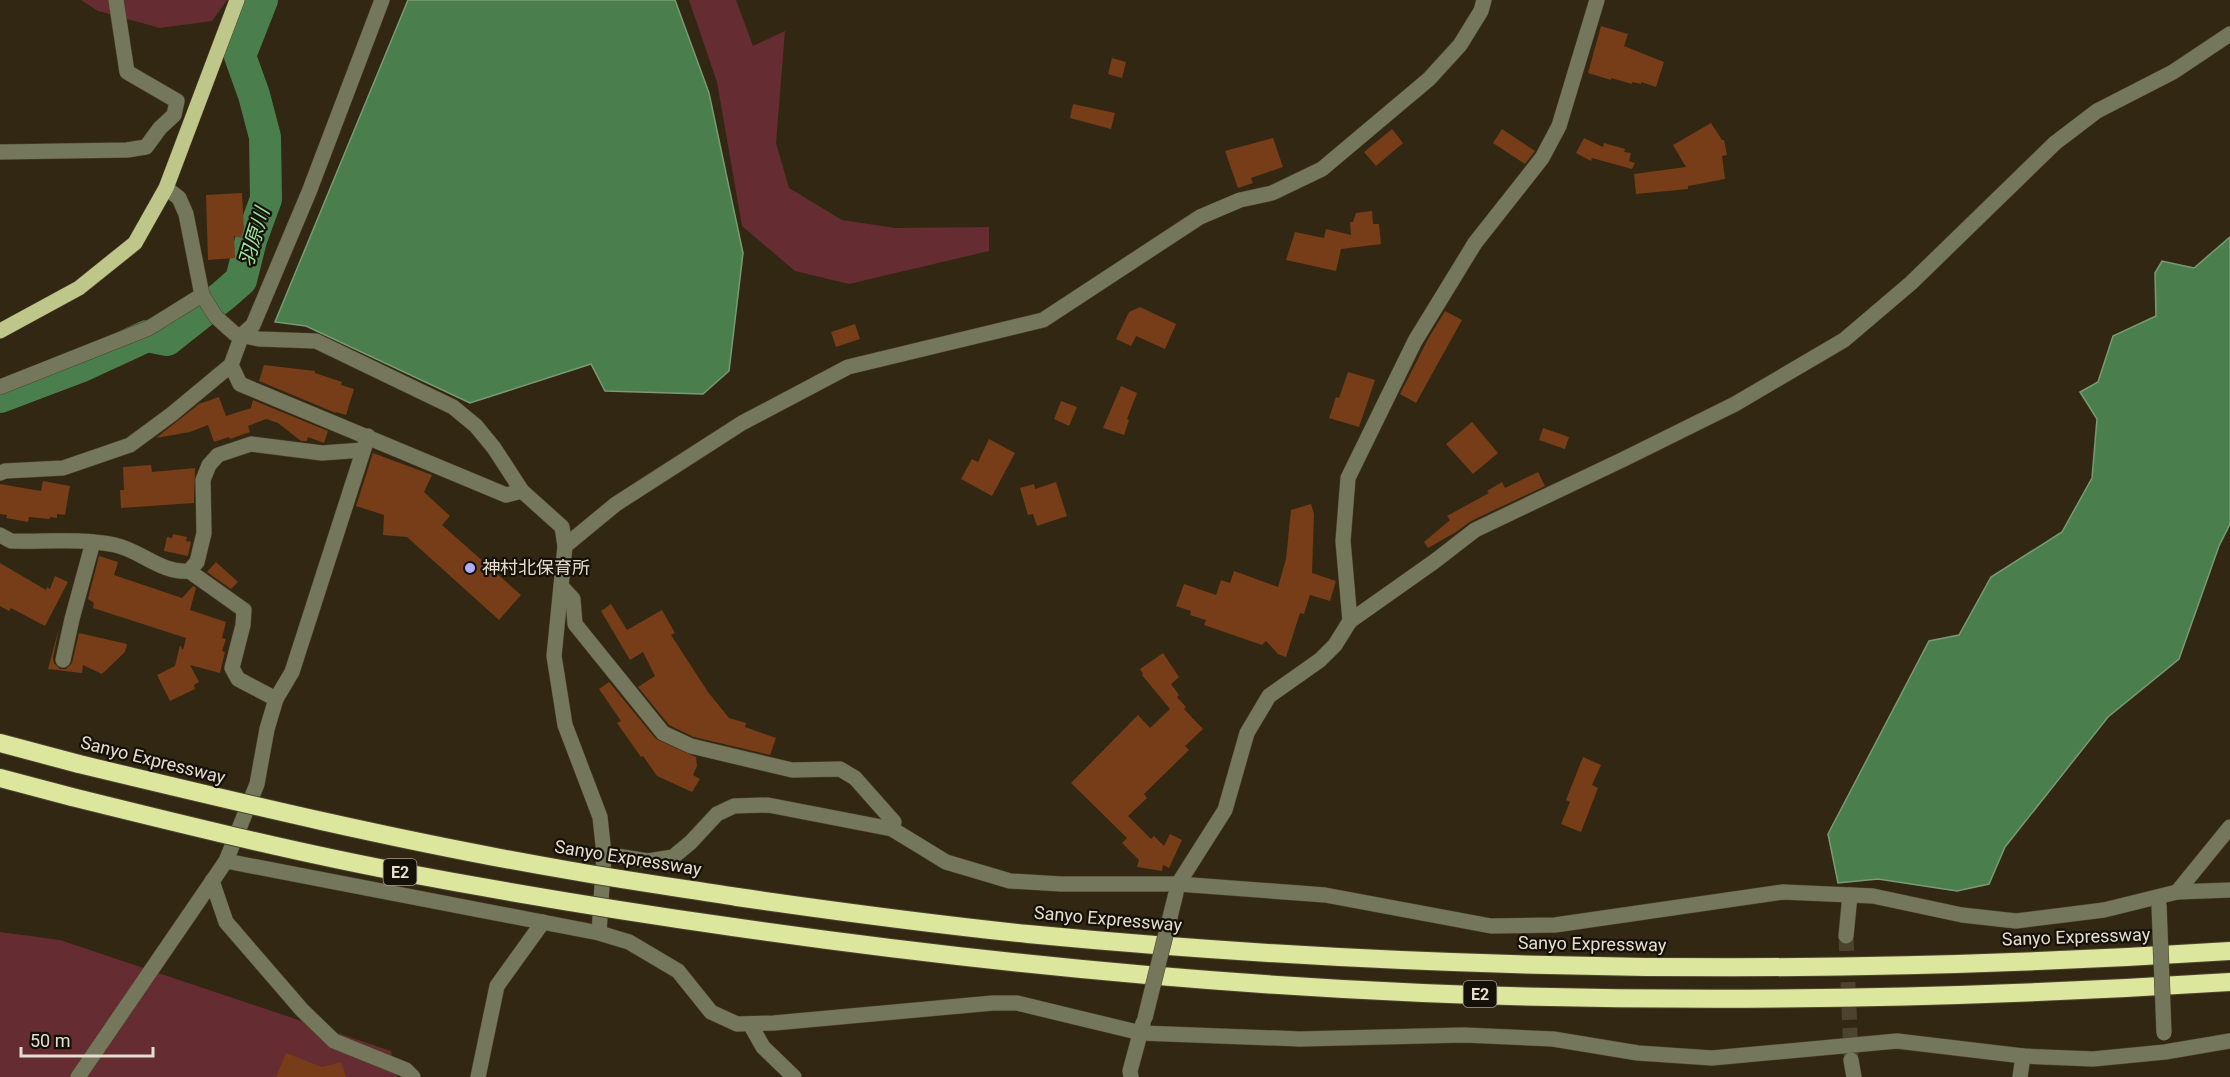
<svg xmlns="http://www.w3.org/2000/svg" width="2230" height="1077" viewBox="0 0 2230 1077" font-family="Roboto,'Noto Sans JP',sans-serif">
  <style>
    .green { fill: #652d31 }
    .water { fill: #4a7e4d; stroke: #789a74; stroke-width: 1.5 }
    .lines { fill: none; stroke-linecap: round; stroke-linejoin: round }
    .river { stroke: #4a7e4d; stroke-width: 32 }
    .building { fill: #763d18 }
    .minor-tunnel { stroke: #4d422e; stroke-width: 15; stroke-dasharray: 15 8; stroke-linecap: butt }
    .minor-casing { stroke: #4e4430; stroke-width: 16 }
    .major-casing { stroke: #4e4430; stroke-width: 16 }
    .highway-casing { stroke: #4e4430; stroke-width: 20 }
    .minor { stroke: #74775b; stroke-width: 15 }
    .major { stroke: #bfc68a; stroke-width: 15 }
    .highway { stroke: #dde69d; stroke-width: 18 }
    .minor-bridge-casing { stroke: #4e4430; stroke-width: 16; stroke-linecap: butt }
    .highway-bridge-casing { stroke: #4e4430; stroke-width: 20; stroke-linecap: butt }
    .minor-bridge { stroke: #74775b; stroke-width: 15 }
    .highway-bridge { stroke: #dde69d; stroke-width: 18 }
    .poi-dot { fill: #adaffb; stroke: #161108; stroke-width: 2 }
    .labels { text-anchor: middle; stroke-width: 4.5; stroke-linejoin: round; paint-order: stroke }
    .shield { fill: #161108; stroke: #a6a094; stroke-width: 1.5 }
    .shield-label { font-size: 16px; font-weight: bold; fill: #e4ddd0 }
    .poi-label { font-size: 18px; fill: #e4ddd0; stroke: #161108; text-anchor: start }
    .street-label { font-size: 18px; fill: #e4ddd0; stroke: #161108 }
    .water-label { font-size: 20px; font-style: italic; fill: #9ae59d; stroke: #161108 }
  </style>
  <rect width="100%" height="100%" fill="#322712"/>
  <!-- green -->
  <g class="green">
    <polygon points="81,0 227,0 212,21 160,28 98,11"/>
    <polygon points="689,0 736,0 753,46 785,31 776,143 789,188 842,220 895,228 989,227 989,251 849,284 795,271 742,226 717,82"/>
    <polygon points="0,932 60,940 391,1051 397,1077 0,1077"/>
  </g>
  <!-- water -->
  <g class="water">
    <polygon points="408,0 675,0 709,93 743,253 729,371 703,394 605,391 591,364 470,403 306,326 275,322"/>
    <polygon points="2230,237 2230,524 2219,546 2179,659 2108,717 2005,847 1989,884 1957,891 1878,879 1838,883 1828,834 1929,641 1959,635 1991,577 2062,532 2092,478 2097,419 2080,392 2098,382 2113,336 2156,316 2155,273 2162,261 2194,268"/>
  </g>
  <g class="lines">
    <!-- river -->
    <polyline class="river" points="0,397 82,366 147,336 167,340 224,295 241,280 251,240 266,199 265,137 254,95 240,56 262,0"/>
  </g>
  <!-- building -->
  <g class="building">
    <polygon points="1601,26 1628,34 1624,46 1664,62 1656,87 1641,82 1641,84 1632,82 1632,84 1611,78 1611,80 1588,73"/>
    <polygon points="1112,58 1126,62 1122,78 1108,74"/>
    <polygon points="1073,104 1115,113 1111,129 1070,118"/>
    <polygon points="1711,123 1722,140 1724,140 1727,155 1722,156 1725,179 1688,186 1688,189 1636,194 1634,174 1686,167 1673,145"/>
    <polygon points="1392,129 1403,143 1376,166 1364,152"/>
    <polygon points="1502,129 1535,151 1525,164 1493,143"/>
    <polygon points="1273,138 1283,167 1251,178 1253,183 1238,188 1225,151"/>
    <polygon points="1584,138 1603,147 1604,143 1625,149 1624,152 1631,153 1629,161 1635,163 1632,169 1592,158 1591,161 1576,153"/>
    <polygon points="242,193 244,229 241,238 234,236 235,258 208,260 206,195"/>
    <polygon points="1372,211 1373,224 1379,224 1381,244 1341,249 1336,271 1286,260 1295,232 1324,238 1326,229 1351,235 1350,222 1353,222 1356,213"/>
    <polygon points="1140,307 1176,324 1165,349 1136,336 1131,346 1116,339 1129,312"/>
    <polygon points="1445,311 1462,320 1416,403 1400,394 1428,339"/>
    <polygon points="855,324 860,339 836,347 831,332"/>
    <polygon points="264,365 315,371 315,373 342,382 341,385 354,389 346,415 336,412 336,413 259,381"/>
    <polygon points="1348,372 1375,380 1359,427 1329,418 1336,397 1339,398"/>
    <polygon points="1121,386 1137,393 1127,419 1129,420 1124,435 1103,428"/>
    <polygon points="219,397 226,416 251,408 253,400 328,431 324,443 308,437 307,441 301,441 278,423 266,419 248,426 250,432 230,439 229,437 214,442 208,425 190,432 156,438 199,404"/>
    <polygon points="1061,401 1077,407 1069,426 1054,419"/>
    <polygon points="1472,422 1498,453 1473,474 1446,444"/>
    <polygon points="1543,428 1569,437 1565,449 1539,440"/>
    <polygon points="989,439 1015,453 992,496 961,479 972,459 978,462"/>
    <polygon points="373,453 432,475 424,492 450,516 442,525 521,595 499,620 407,537 383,535 384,515 356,506"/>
    <polygon points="151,465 152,472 195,468 194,503 121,508 120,490 124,490 123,467"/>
    <polygon points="1538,472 1545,486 1471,521 1456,532 1428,548 1424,542 1450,520 1447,516 1489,493 1487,491 1502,482 1505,488"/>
    <polygon points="43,481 70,486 65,515 57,514 57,518 50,517 50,519 29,517 28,522 6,518 7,515 0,514 0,484 41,491"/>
    <polygon points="1056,482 1067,516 1037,526 1033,514 1028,515 1020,488 1034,484 1035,489"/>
    <polygon points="1311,504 1314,514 1312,573 1336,581 1330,601 1310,595 1304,614 1300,613 1286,657 1278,654 1266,641 1262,645 1204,625 1206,620 1190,615 1191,611 1176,606 1184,584 1216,595 1221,580 1230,583 1234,571 1278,587 1286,559 1291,510"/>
    <polygon points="173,534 187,537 186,541 191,542 188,556 164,551 167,537 172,538"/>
    <polygon points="99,556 118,562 114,575 182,598 193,586 196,588 190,610 226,622 222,638 226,639 222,651 225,652 220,673 190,665 199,682 194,685 195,689 170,701 157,675 175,666 180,645 183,650 186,638 93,608 94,603 88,599"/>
    <polygon points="216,562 238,582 231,589 207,572"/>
    <polygon points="0,563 46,590 47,587 50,589 55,576 68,582 45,626 11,608 9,611 0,606"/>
    <polygon points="611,604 627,630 662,610 675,633 671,635 708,692 729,718 746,723 745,727 776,738 770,755 694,737 669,725 638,687 655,676 643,652 630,660 601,611"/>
    <polygon points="59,628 53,658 54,663 60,669 66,669 72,663 79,633 127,644 125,652 102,674 83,665 82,673 48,669"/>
    <polygon points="1163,653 1179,677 1171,684 1179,695 1177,697 1186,707 1184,709 1203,729 1185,746 1189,750 1144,794 1147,798 1128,816 1151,839 1154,836 1164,846 1170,834 1182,840 1169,868 1163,865 1162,871 1137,867 1139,860 1122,843 1127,838 1071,783 1138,715 1150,728 1170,709 1142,675 1143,674 1140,669"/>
    <polygon points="609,682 656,739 696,757 697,766 693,775 700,779 692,792 657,776 643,756 641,757 617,723 621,721 599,689"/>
    <polygon points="1583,757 1601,765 1592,785 1598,788 1581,832 1561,824 1570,802 1566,800"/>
    <polygon points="286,1053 322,1067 341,1062 346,1077 276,1077"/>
  </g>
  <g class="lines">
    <!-- minor-tunnel -->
    <polyline class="minor-tunnel" points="1846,936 1851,1056"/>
    <!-- minor casing -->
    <g class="minor-casing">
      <g id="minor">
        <polyline points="382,0 309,192 253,325 242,335 231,365 240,384 506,495 522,491"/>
        <polyline points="0,152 127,150 146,147 160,128 174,115 177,101 127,72 116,0"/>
        <polyline points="166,188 179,198 186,214 202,295 216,317 235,334 259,339 316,341 453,407 476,426 494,448 522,491 562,527 565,546 554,656 565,725 600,817 604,854 599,933"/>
        <polyline points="0,387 149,328 202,295"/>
        <polyline points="0,473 5,471 63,468 130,445 172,414 231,365"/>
        <path d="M0,535L11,541C44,542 81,538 115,545C140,550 162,574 189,571L197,562L204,533L203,480L209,465L218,455L251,444L322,453L363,450"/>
        <polyline points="565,546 616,504 742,423 848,367 1043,320 1200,217 1240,200 1272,193 1322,169 1429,79 1460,45 1481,11 1484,0"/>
        <polyline points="189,571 244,610 243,625 232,668 238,679 276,699"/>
        <polyline points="561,586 573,599 575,624 663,733 691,746 792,770 840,769 855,778 894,822 892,829"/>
        <polyline points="1350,621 1435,561 1475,530 1624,459 1735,404 1844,340 1911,283 2055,143 2097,111 2173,72 2230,34"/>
        <polyline points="63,660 72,619 93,542"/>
        <polyline points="604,854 648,861 673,857 691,842 717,814 734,806 768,805 892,829 946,862 1010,881 1061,884 1178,884 1325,895 1491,926 1555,925 1783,892 1873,896 1962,915 2016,921 2104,910 2177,892 2230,890"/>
        <polyline points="226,861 599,933 629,942 678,971 711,1012 737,1024 774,1023 993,1003 1017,1003 1141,1033 1300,1039 1464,1035 1553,1039 1638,1053 1712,1058 1897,1041 2023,1056 2093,1059 2165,1052 2230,1041"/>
        <polyline points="212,881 226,922 302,1010 334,1041 406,1070 413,1077"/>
        <polyline points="1176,891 1178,884 1225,810 1247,733 1269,696 1320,660 1335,645 1350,621 1343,541 1348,478 1415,341 1475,243 1542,158 1559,126 1597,0"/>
        <polyline points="2177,892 2230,827"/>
        <polyline points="1846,936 1850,895"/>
        <polyline points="750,1024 763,1047 794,1077"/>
        <polyline points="1851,1060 1854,1077"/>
        <polyline points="78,1077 226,861 257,784 267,729 276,699 292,672 368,436"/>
        <polyline points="478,1077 497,986 543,922"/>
        <polyline points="1131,1077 1130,1071 1143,1023"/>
        <polyline points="2020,1077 2023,1056"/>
      </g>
    </g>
    <!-- major casing -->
    <g class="major-casing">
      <polyline id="major" points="0,331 79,288 135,243 166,188 237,0"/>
    </g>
    <!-- highway casing -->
    <g class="highway-casing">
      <g id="highway">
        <polyline points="0,743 79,764"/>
        <polyline points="0,778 72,797"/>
        <path d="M737,897C834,911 931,924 1028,934C1427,972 1830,977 2230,951"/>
        <path d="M733,927C962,960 1192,983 1423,993C1692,1004 1962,999 2230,982"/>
      </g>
    </g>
    <!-- minor -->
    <use href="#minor" class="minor"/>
    <!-- major -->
    <use href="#major" class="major"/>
    <!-- highway -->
    <use href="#highway" class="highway"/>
    <!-- minor-bridge casing -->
    <g class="minor-bridge-casing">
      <g id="minor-bridge">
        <polyline points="2159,905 2164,1033"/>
        <polyline points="1145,1018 1176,893"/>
      </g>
    </g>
    <!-- highway-bridge casing -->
    <g class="highway-bridge-casing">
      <g id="highway-bridge">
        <path d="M79,764C241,803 403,842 567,870C623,880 680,888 737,897"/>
        <path d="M72,797C181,824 290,851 400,872C511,893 621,911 733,927"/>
      </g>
    </g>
    <!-- minor-bridge -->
    <use href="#minor-bridge" class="minor-bridge"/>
    <!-- highway-bridge -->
    <use href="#highway-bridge" class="highway-bridge"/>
  </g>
  <!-- markers -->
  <circle class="poi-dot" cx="470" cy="568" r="6"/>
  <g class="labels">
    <!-- shield labels -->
    <g class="shield">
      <rect x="383.5" y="859" width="33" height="26" rx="4.5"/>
      <rect x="1463.5" y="981" width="33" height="26" rx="4.5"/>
    </g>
    <g class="shield-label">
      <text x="400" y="878">E2</text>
      <text x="1480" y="1000">E2</text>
    </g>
    <!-- poi labels -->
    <g class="poi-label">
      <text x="482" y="574">神村北保育所</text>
    </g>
    <!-- street labels -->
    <g class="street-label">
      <text transform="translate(153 760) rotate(14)" y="6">Sanyo Expressway</text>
      <text transform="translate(628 858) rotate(9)" y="6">Sanyo Expressway</text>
      <text transform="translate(1108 919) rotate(5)" y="6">Sanyo Expressway</text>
      <text transform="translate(2076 937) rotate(-2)" y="6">Sanyo Expressway</text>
      <text transform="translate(1592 944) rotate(1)" y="6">Sanyo Expressway</text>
    </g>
    <!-- water labels -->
    <g class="water-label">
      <text transform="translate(254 237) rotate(-73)" y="7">羽原川</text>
    </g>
  </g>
  <!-- scale -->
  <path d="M21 1047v9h132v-9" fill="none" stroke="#e4ddd0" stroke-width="3"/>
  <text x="30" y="1047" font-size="18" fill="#e4ddd0" stroke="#161108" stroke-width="4.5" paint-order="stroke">50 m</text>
</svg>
